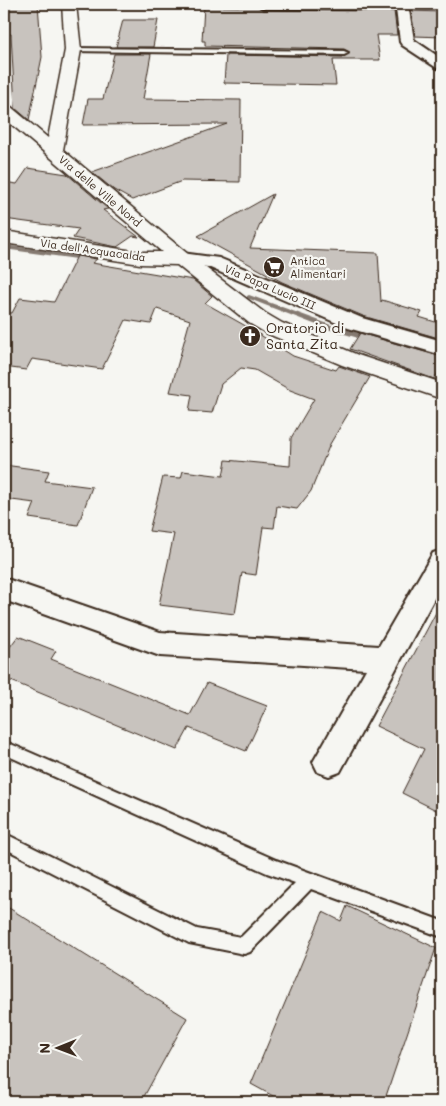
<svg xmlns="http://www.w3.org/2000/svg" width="446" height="1106" viewBox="0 0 446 1106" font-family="Mali,sans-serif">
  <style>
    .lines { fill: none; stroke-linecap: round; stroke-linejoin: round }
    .stream { fill: #857a71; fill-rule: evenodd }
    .building { fill: #c8c3be; stroke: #3b2a1e }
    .lane-casing { stroke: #3b2a1e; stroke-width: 4 }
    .street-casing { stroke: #3b2a1e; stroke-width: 4 }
    .secondary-casing { stroke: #3b2a1e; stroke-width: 3 }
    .lane { fill: #f6f6f2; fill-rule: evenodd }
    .street { fill: #f6f6f2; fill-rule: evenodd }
    .secondary { fill: #f6f6f2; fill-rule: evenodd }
    .labels { text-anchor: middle; stroke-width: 4.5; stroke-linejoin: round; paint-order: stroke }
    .far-street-label { font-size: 11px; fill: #3b2a1e; stroke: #f6f6f2 }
    .far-poi-label { font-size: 11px; fill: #3b2a1e; stroke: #f6f6f2; text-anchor: start }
    .poi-label { font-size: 14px; fill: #3b2a1e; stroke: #f6f6f2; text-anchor: start }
  </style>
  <rect width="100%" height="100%" fill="#f6f6f2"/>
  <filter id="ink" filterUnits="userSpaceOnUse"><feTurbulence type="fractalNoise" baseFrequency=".02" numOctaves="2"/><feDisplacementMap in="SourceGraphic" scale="10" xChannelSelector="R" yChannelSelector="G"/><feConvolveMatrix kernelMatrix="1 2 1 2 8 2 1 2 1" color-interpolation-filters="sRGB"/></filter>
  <g filter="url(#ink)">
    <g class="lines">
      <!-- stream -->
      <g class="stream">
        <polygon points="4,245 77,255 80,257 77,259 4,249"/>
        <polygon points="249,295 331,325 372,337 373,339 369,341 327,329 247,298 247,296"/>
      </g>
    </g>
    <!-- building -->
    <g class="building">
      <polygon points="4,4 38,4 42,57 29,120 15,108 11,34 4,34"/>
      <polygon points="204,6 258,7 263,10 394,11 397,35 376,35 380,60 333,60 336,85 224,83 226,55 344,57 350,52 344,49 205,46 205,41 202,41"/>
      <polygon points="411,11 442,12 442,37 415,36"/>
      <polygon points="123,20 158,20 153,47 116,47"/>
      <polygon points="114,54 151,54 143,99 241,100 240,182 182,181 132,200 114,190 92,172 227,124 83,125 88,99 103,99"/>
      <polygon points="28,168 67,174 108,209 103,210 139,237 133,236 117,247 73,238 79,229 4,219 4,182 17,184"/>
      <polygon points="273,194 250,248 378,253 381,302 382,300 422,312 419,317 442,324 442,339 363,316 282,282 198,236"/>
      <polygon points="77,256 97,259 92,263 193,280 212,296 205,303 251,329 293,356 336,370 339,366 370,377 330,444 311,491 297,509 277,506 274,528 263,527 256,575 242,573 235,614 159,605 174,534 149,531 163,477 181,478 183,471 223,476 226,460 290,466 291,438 314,399 290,390 255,370 241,368 221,384 212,413 189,411 192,395 170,392 190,320 157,309 151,324 126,320 102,369 32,359 26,370 4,367 4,312 12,313 20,298 54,302"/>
      <polygon points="360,333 442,357 442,367 434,379 350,349"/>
      <polygon points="4,465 49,471 45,481 92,487 78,525 29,518 35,503 4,499"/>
      <polygon points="442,601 442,813 402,793 424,749 376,726"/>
      <polygon points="18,636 56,651 51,659 190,715 207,683 267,706 246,751 189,728 177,750 4,678 4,655"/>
      <polygon points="4,905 187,1018 141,1102 4,1102"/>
      <polygon points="347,906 436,948 384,1102 284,1102 251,1084 323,912 341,921"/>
    </g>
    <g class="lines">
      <!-- lane casing -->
      <g class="lane-casing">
        <g id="lane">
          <polygon points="73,48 344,51 348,53 344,55 71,51 70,50"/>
          <polygon points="4,741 276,860 442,921 442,937 311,889 250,952 244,954 189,943 4,848 4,833 197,929 241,937 295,883 267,873 4,754"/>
        </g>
      </g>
      <!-- street casing -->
      <g class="street-casing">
        <g id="street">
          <polygon points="256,4 408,4 414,40 442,59 442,69 437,68 402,45 400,42 396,9 263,8"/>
          <polygon points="182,253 219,258 362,318 442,341 442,355 348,328 208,267 175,263 172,259 175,255"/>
          <polygon points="442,550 442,584 340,772 329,776 318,772 313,762 366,669 160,656 4,600 4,578 160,632 379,646 433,553"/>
        </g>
      </g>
      <!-- secondary casing -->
      <g class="secondary-casing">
        <polygon id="secondary" points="62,4 76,4 81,50 63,150 189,255 265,313 282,323 358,355 442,383 442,399 342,365 266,333 249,323 177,265 140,264 4,243 4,231 140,252 162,252 4,118 4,105 10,106 48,138 65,50"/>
      </g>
      <!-- lane -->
      <use href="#lane" class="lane"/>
      <!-- street -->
      <use href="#street" class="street"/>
      <!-- secondary -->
      <use href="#secondary" class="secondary"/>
    </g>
  </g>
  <!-- icons -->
  <defs>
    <g id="supermarket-disc" transform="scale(1.125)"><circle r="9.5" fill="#3b2a1e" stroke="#f6f6f2"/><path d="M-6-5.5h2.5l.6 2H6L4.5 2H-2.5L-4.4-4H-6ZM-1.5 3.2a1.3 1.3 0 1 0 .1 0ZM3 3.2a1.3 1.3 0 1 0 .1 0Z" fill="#fff"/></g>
    <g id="church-disc" transform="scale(1.125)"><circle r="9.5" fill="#3b2a1e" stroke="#f6f6f2"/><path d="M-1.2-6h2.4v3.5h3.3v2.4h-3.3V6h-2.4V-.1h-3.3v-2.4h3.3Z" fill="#fff"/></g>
  </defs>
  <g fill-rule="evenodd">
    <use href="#supermarket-disc" x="274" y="267"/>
    <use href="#church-disc" x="250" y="336"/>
  </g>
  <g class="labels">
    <!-- far-street labels -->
    <g class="far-street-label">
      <text transform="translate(100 191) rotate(40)" y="4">Via delle Ville Nord</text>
      <text transform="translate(93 250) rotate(8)" y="4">Via dell'Acquacalda</text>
      <text transform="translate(270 287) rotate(23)" y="4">Via Papa Lucio III</text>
    </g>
    <!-- far-poi labels -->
    <g class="far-poi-label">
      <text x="290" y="265">Antica<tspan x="290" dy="13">Alimentari</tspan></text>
    </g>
    <!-- poi labels -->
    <g class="poi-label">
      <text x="266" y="333">Oratorio di<tspan x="266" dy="16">Santa Zita</tspan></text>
    </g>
  </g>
  <!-- margin -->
  <rect width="446" height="1106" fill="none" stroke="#f6f6f2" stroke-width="20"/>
  <rect x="10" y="10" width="426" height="1086" fill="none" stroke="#3b2a1e" stroke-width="2" filter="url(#ink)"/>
  <!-- north arrow -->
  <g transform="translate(58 1048) rotate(269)" stroke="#f6f6f2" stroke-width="4" paint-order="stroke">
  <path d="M0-4L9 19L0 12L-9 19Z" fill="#3b2a1e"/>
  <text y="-8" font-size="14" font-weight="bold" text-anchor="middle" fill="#3b2a1e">N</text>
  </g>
</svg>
